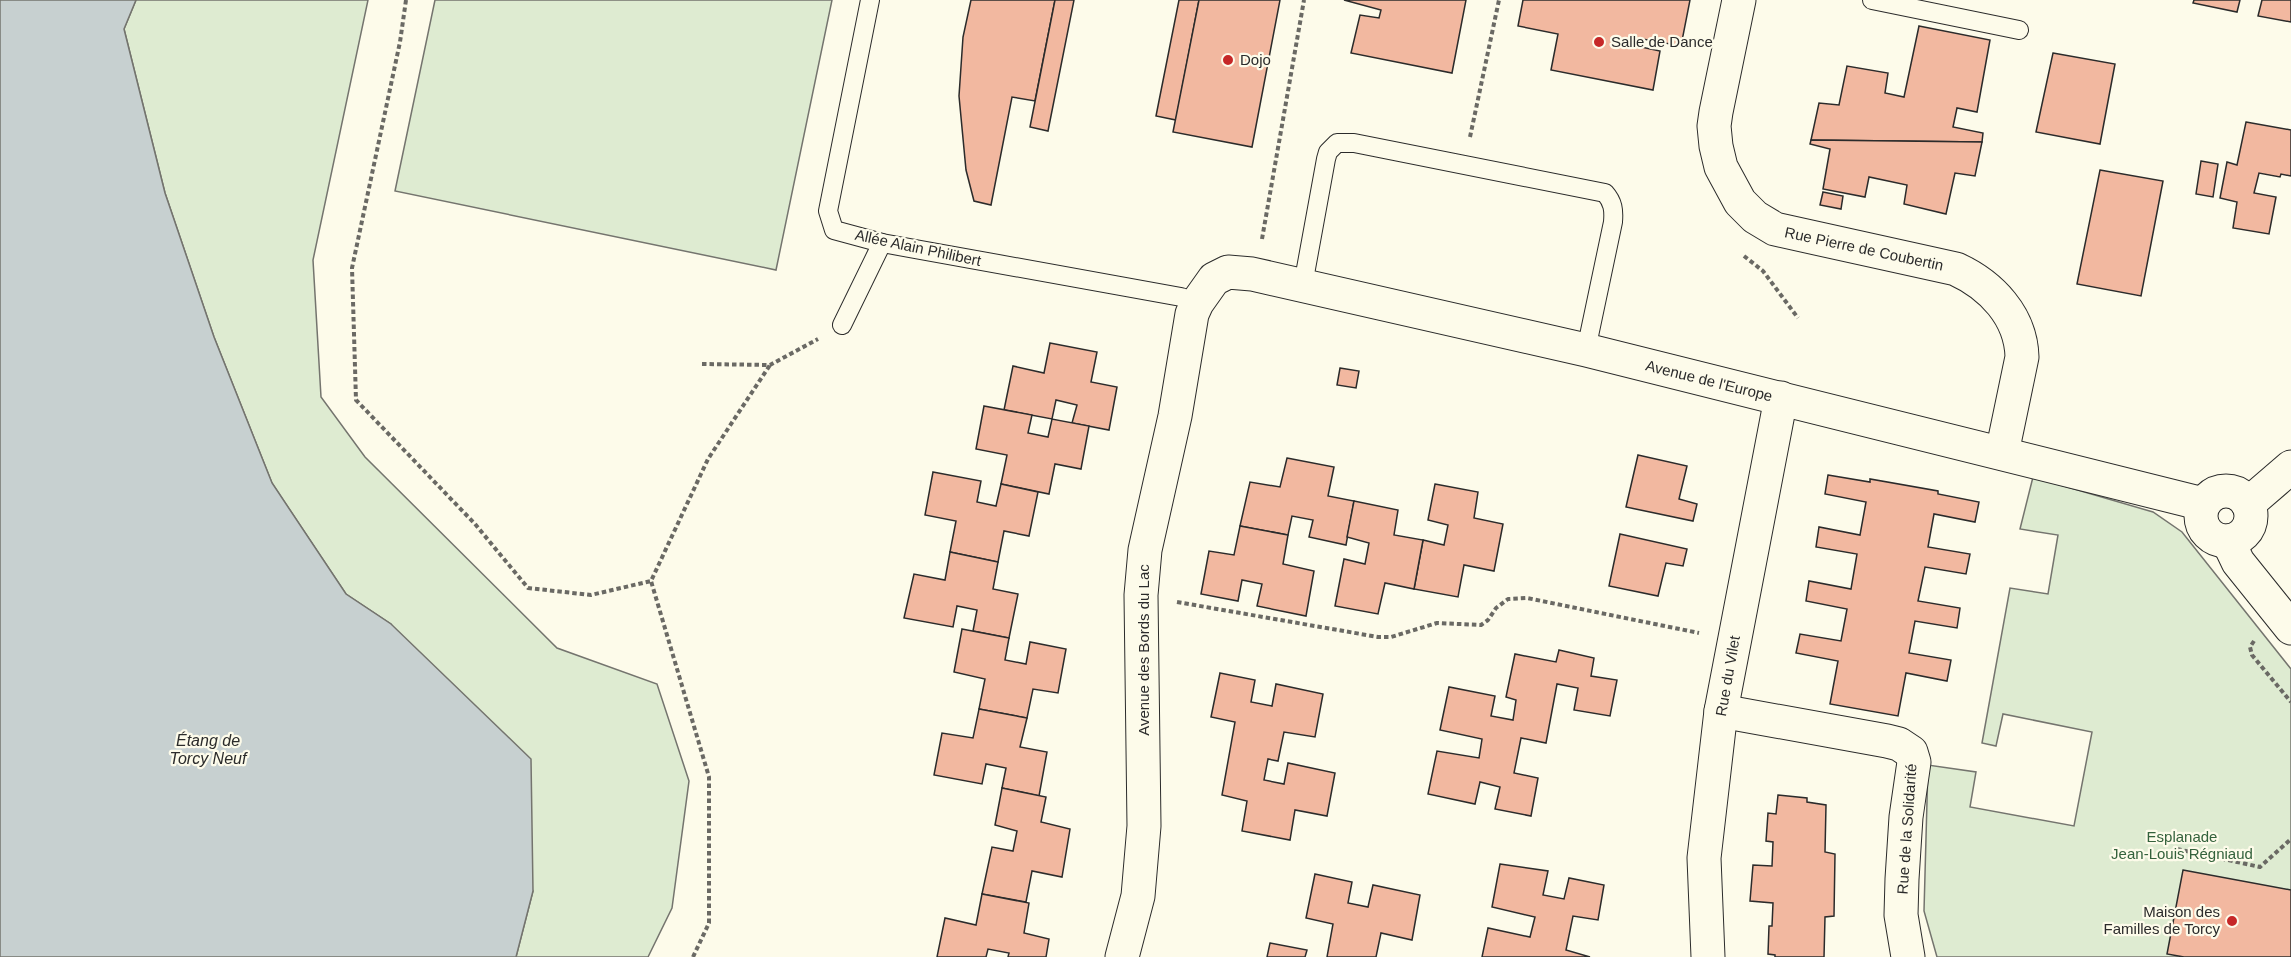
<svg xmlns="http://www.w3.org/2000/svg" width="2291" height="957" viewBox="0 0 2291 957" font-family="Helvetica,sans-serif">
  <style>
    .green { fill: #deebd1; stroke: #74746e; stroke-width: 1.5 }
    .water { fill: #c7d0d0; stroke: #74746e; stroke-width: 1.5 }
    .building { fill: #f2b8a0; stroke: #2b2b2b; stroke-width: 1.5 }
    .lines { fill: none; stroke-linecap: round; stroke-linejoin: round }
    .service-casing { stroke: #2b2b2b; stroke-width: 20 }
    .minor-casing { stroke: #2b2b2b; stroke-width: 35 }
    .path { stroke: #6a6964; stroke-width: 4; stroke-dasharray: 4.5 3; stroke-linecap: butt }
    .service { stroke: #fdfbea; stroke-width: 18 }
    .minor { stroke: #fdfbea; stroke-width: 33 }
    .poi-dot { fill: #c62828; stroke: #fdfbea; stroke-width: 2 }
    .labels { text-anchor: middle; stroke-width: 4.5; stroke-linejoin: round; paint-order: stroke }
    .poi-label { font-size: 15px; fill: #2b2b2b; stroke: #fdfbea; text-anchor: start }
    .street-label { font-size: 15px; fill: #2b2b2b; stroke: #fdfbea }
    .park-label { font-size: 15px; fill: #34623c; stroke: #fdfbea }
    .water-label { font-size: 16px; font-style: italic; fill: #2b2b2b; stroke: #fdfbea }
  </style>
  <rect width="100%" height="100%" fill="#fdfbea"/>
  <!-- green -->
  <g class="green">
    <polygon points="136,0 368,0 313,260 321,397 365,457 557,648 657,684 689,781 672,908 648,957 516,957 533,891 391,624 346,594 272,483 214,337 165,193 124,29"/>
    <polygon points="435,0 832,0 776,270 395,191"/>
    <polygon points="2033,477 2153,512 2182,532 2291,669 2291,957 1937,957 1924,911 1928,765 1976,772 1970,807 2074,826 2092,732 2003,714 1996,746 1982,743 2010,588 2048,594 2058,535 2020,529"/>
  </g>
  <!-- water -->
  <polygon class="water" points="0,0 136,0 124,29 165,193 214,337 272,483 346,594 391,624 531,759 533,891 516,957 0,957"/>
  <!-- building -->
  <g class="building">
    <polygon points="971,0 1055,0 1035,101 1012,97 991,205 974,201 966,170 959,96 963,37"/>
    <polygon points="1055,0 1074,0 1048,131 1030,127"/>
    <polygon points="1179,0 1199,0 1176,120 1156,116"/>
    <polygon points="1199,0 1280,0 1252,147 1173,132"/>
    <polygon points="1344,0 1466,0 1452,73 1351,53 1360,15 1379,18 1381,10"/>
    <polygon points="1523,0 1690,0 1681,46 1643,39 1641,47 1660,51 1653,90 1551,70 1558,34 1518,26"/>
    <polygon points="2194,0 2240,0 2237,12 2193,3"/>
    <polygon points="2262,0 2291,0 2291,22 2258,16"/>
    <polygon points="1919,26 1990,40 1977,112 1957,108 1953,127 1983,133 1982,142 1811,140 1819,103 1839,105 1847,66 1888,73 1885,93 1904,97"/>
    <polygon points="2053,53 2115,64 2100,144 2036,132"/>
    <polygon points="2246,122 2291,130 2291,176 2281,174 2280,177 2259,173 2254,193 2276,197 2269,234 2233,228 2237,202 2220,198 2227,162 2237,165"/>
    <polygon points="1811,140 1982,142 1975,176 1955,173 1946,214 1904,204 1907,185 1869,177 1865,197 1823,189 1830,149 1810,144"/>
    <polygon points="2201,161 2218,164 2213,197 2196,194"/>
    <polygon points="2100,170 2163,181 2141,296 2077,284"/>
    <polygon points="1823,192 1843,196 1841,209 1820,205"/>
    <polygon points="1050,343 1097,352 1091,382 1117,387 1109,430 1072,423 1077,405 1056,400 1052,419 1004,410 1013,366 1044,373"/>
    <polygon points="1340,368 1359,371 1356,388 1337,385"/>
    <polygon points="984,406 1032,415 1028,433 1048,437 1052,419 1089,426 1081,469 1055,464 1049,494 1001,484 1007,455 976,449"/>
    <polygon points="1638,455 1687,466 1679,499 1697,504 1693,521 1626,507"/>
    <polygon points="1287,458 1334,467 1328,496 1354,501 1346,545 1309,537 1313,520 1292,516 1288,535 1240,526 1250,482 1280,487"/>
    <polygon points="933,472 981,481 977,502 996,506 1001,484 1038,492 1029,536 1004,531 998,562 950,552 956,521 925,515"/>
    <polygon points="1828,475 1870,482 1870,479 1938,491 1938,494 1979,502 1975,522 1934,514 1928,547 1970,554 1966,574 1925,567 1918,601 1960,608 1957,628 1915,621 1909,653 1951,660 1947,681 1906,673 1898,716 1830,704 1838,661 1796,653 1800,634 1841,641 1847,609 1806,601 1809,581 1851,589 1857,554 1816,547 1819,527 1860,535 1866,502 1825,494"/>
    <polygon points="1435,484 1478,492 1474,518 1503,524 1494,571 1464,565 1458,597 1414,589 1423,540 1444,545 1448,525 1428,520"/>
    <polygon points="1354,501 1398,510 1394,535 1423,540 1414,589 1385,583 1378,614 1335,606 1344,559 1365,564 1369,543 1347,537"/>
    <polygon points="1240,526 1288,535 1283,564 1314,571 1306,616 1257,606 1262,584 1242,580 1238,601 1201,594 1209,551 1234,555"/>
    <polygon points="1620,534 1687,549 1683,566 1666,563 1658,596 1609,586"/>
    <polygon points="950,552 998,562 993,589 1018,594 1009,638 973,631 977,610 957,606 953,627 904,618 914,574 945,580"/>
    <polygon points="962,629 1009,638 1005,660 1026,664 1030,642 1066,649 1058,693 1033,689 1027,718 979,709 985,679 954,672"/>
    <polygon points="1559,650 1594,658 1591,676 1617,680 1610,716 1574,710 1578,688 1557,684 1546,743 1521,738 1514,773 1538,778 1531,816 1495,809 1500,787 1480,782 1475,804 1428,794 1437,751 1479,758 1482,739 1440,730 1449,687 1495,696 1491,716 1513,720 1516,700 1506,697 1515,654 1556,662"/>
    <polygon points="1220,673 1255,680 1251,702 1272,706 1276,684 1323,694 1315,737 1284,732 1278,761 1268,759 1264,780 1284,784 1288,763 1335,773 1327,816 1295,810 1290,840 1242,831 1247,801 1222,795 1235,722 1211,717"/>
    <polygon points="979,709 1027,718 1020,747 1047,752 1039,796 1002,788 1006,768 986,764 982,784 934,775 942,733 973,738"/>
    <polygon points="1002,788 1046,797 1041,822 1070,829 1062,877 1032,871 1026,902 982,894 992,847 1013,851 1017,831 995,825"/>
    <polygon points="1778,795 1807,798 1807,802 1826,805 1825,852 1835,854 1834,916 1825,917 1824,957 1775,957 1775,955 1768,954 1769,926 1772,926 1773,903 1750,901 1753,865 1772,866 1773,842 1766,841 1768,813 1776,814"/>
    <polygon points="1500,864 1548,871 1543,895 1564,899 1569,878 1604,885 1598,920 1573,916 1566,950 1590,957 1482,957 1488,928 1530,937 1535,917 1492,907"/>
    <polygon points="2183,870 2291,890 2291,957 2184,957 2167,954"/>
    <polygon points="1315,874 1352,882 1348,903 1368,907 1373,885 1420,895 1412,940 1381,933 1376,957 1327,957 1333,924 1306,918"/>
    <polygon points="982,894 1029,903 1024,933 1049,939 1046,957 1008,957 1009,953 988,949 986,957 937,957 945,918 976,925"/>
    <polygon points="1270,943 1307,950 1305,957 1267,957"/>
  </g>
  <g class="lines">
    <!-- service casing -->
    <g class="service-casing">
      <g id="service">
        <polyline points="870,0 828,211 834,230 882,243 1181,297 1197,303"/>
        <polyline points="1872,0 2019,30"/>
        <path d="M1303,285L1326,159L1328,152L1337,143H1354L1605,193C1613,202 1614,210 1613,222L1586,350"/>
        <polyline points="842,325 882,243"/>
      </g>
    </g>
    <!-- minor casing -->
    <g class="minor-casing">
      <g id="minor">
        <path d="M1739,0L1716,112L1714,126L1716,146L1721,167L1740,202L1755,217L1775,229L1956,269C1991,285 2021,316 2022,357L2002,453"/>
        <circle cx="2226" cy="516" r="25"/>
        <polyline points="2248,504 2291,467"/>
        <polyline points="2228,541 2238,562 2291,628"/>
        <polyline points="1721,711 1887,741 1899,744 1911,752 1914,762 1906,817 1902,879 1901,915 1908,957"/>
        <polyline points="1122,957 1138,896 1144,826 1141,595 1145,550 1175,416 1192,314 1197,303 1214,279 1228,272 1252,274 1586,350 2203,504"/>
        <polyline points="1708,957 1704,858 1721,711 1781,398"/>
      </g>
    </g>
    <!-- path -->
    <g class="path">
      <polyline points="406,0 400,42 352,268 356,400 475,524 528,588 591,595 651,581"/>
      <polyline points="1470,137 1499,0"/>
      <polyline points="1262,239 1304,0"/>
      <polyline points="1744,256 1763,271 1798,318"/>
      <polyline points="702,364 770,365 818,339"/>
      <polyline points="1177,602 1378,637 1391,637 1437,623 1481,625 1488,620 1496,608 1508,599 1527,598 1699,633"/>
      <polyline points="2254,641 2250,647 2252,655 2291,702"/>
      <polyline points="2177,849 2260,867 2291,839"/>
      <polyline points="693,957 709,923 709,777 651,581 708,459 770,365"/>
    </g>
    <!-- service -->
    <use href="#service" class="service"/>
    <!-- minor -->
    <use href="#minor" class="minor"/>
  </g>
  <!-- markers -->
  <g class="poi-dot">
    <circle cx="1599" cy="42" r="6"/>
    <circle cx="1228" cy="60" r="6"/>
    <circle cx="2232" cy="921" r="6"/>
  </g>
  <g class="labels">
    <!-- poi labels -->
    <g class="poi-label">
      <text x="1611" y="47">Salle de Dance</text>
      <text x="1240" y="65">Dojo</text>
      <text x="2220" y="917" text-anchor="end">Maison des<tspan x="2220" dy="17">Familles de Torcy</tspan></text>
    </g>
    <!-- street labels -->
    <g class="street-label">
      <text transform="translate(918 248) rotate(12)" y="5">Allée Alain Philibert</text>
      <text transform="translate(1864 249) rotate(12)" y="5">Rue Pierre de Coubertin</text>
      <text transform="translate(1709 381) rotate(14)" y="5">Avenue de l'Europe</text>
      <text transform="translate(1144 650) rotate(-90)" y="5">Avenue des Bords du Lac</text>
      <text transform="translate(1728 676) rotate(-80)" y="5">Rue du Vilet</text>
      <text transform="translate(1907 829) rotate(-86)" y="5">Rue de la Solidarité</text>
    </g>
    <!-- park labels -->
    <g class="park-label">
      <text x="2182" y="842">Esplanade<tspan x="2182" dy="17">Jean-Louis Régniaud</tspan></text>
    </g>
    <!-- water labels -->
    <g class="water-label">
      <text x="208" y="746">Étang de<tspan x="208" dy="18">Torcy Neuf</tspan></text>
    </g>
  </g>
</svg>
